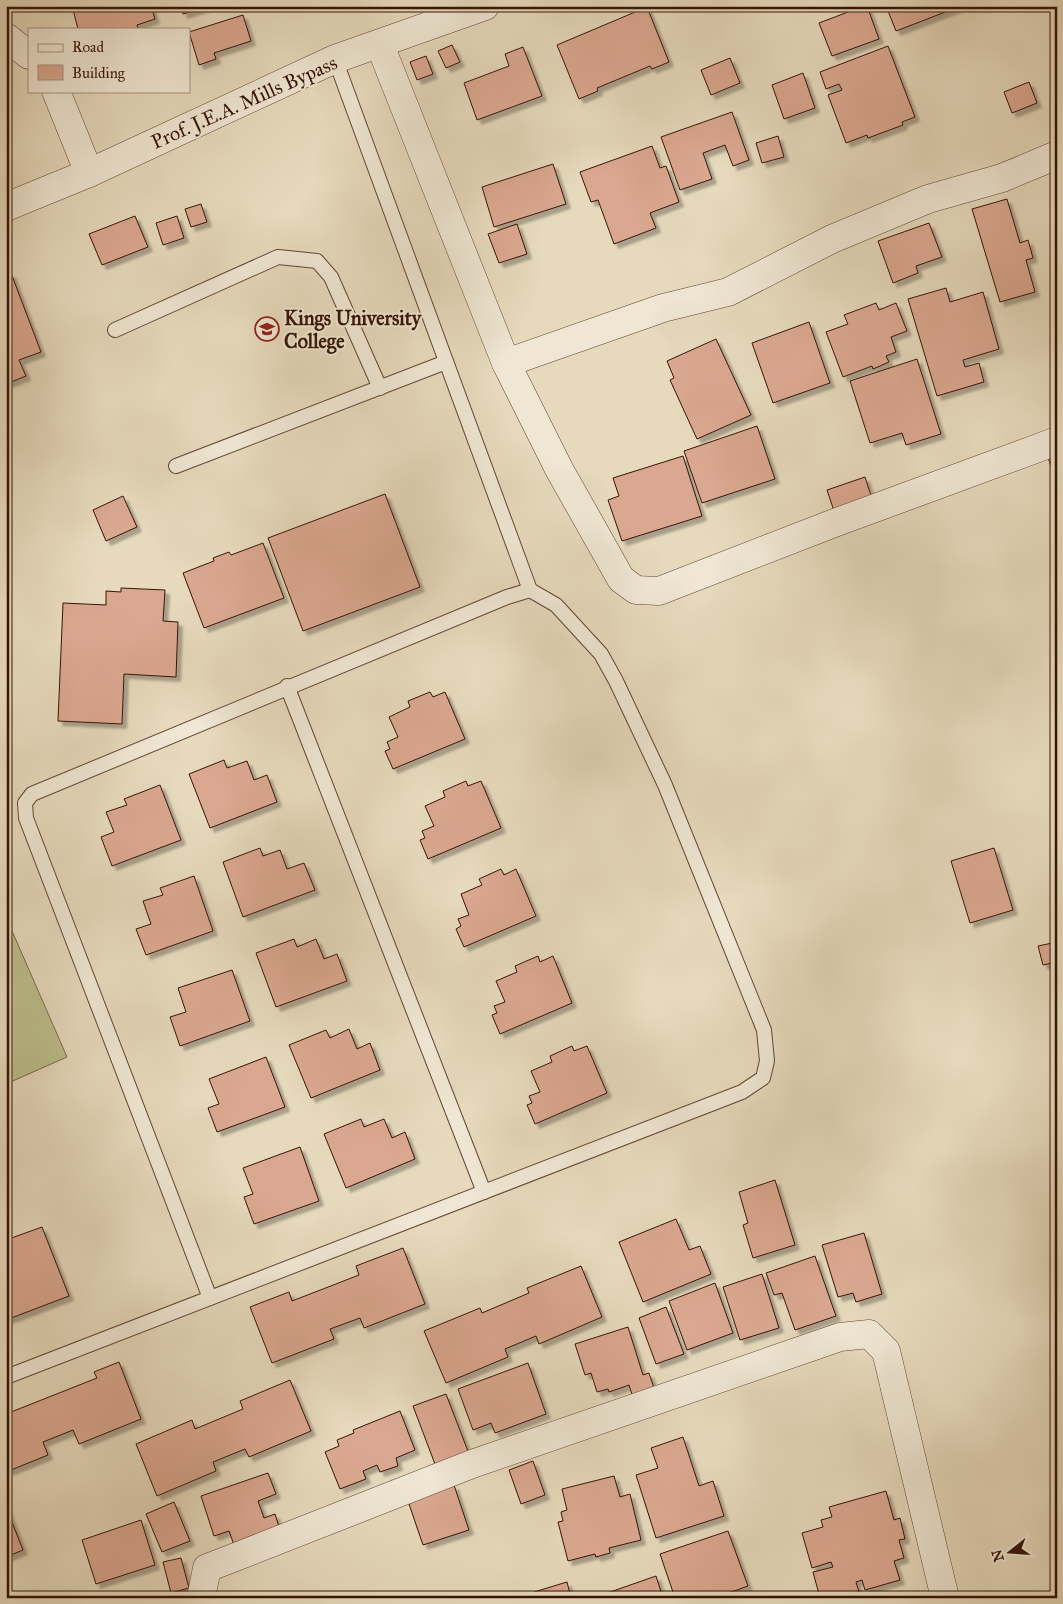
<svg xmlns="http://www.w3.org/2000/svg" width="1063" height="1604" viewBox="0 0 1063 1604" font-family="'IM FELL Great Primer',serif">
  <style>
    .pitch { fill: #bcbd8c; stroke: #796848 }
    .building { fill: #daa790; stroke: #361405; filter: url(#shadow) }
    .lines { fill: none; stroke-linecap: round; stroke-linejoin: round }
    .service-casing { stroke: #624533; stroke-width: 16 }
    .minor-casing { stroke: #624533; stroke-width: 29 }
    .tertiary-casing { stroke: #624533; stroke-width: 29 }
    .service { stroke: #efe6d3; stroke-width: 14 }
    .minor { stroke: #efe6d3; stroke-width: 28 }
    .tertiary { stroke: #efe6d3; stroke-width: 28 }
    .labels { text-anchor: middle; stroke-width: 4; stroke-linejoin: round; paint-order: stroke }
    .street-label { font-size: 20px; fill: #361405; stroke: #efe6d3 }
    .poi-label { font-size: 20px; font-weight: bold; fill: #361405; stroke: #efe6d3; text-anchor: start }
  </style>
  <defs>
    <filter id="shadow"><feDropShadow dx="4.5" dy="4.5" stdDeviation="1" flood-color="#0004"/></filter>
  </defs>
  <rect width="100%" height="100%" fill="#e6d9bc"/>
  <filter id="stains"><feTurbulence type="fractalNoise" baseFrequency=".004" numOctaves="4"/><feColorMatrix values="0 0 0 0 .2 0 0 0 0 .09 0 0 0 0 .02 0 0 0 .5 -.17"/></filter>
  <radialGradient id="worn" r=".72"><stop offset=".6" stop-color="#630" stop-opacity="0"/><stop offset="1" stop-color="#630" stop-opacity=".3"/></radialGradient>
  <!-- pitch -->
  <polygon class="pitch" points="9,924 67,1057 6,1084 6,925"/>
  <!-- building -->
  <g class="building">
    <polygon points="72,6 151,6 155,19 137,25 138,29 78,29"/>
    <polygon points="181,6 209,6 183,14"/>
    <polygon points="864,6 867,6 879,39 832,56 819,23"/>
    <polygon points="886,6 961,6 896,31"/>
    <polygon points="647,7 669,62 652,69 650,66 597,88 598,91 579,99 557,45"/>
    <polygon points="243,15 251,41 214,53 216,59 199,65 189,32"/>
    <polygon points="452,45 460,62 446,68 438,51"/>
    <polygon points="888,46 915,117 902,122 903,125 868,138 867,135 846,143 828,95 842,90 839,84 826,89 820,72"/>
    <polygon points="523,47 542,96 477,120 464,83 509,66 505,54"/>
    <polygon points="426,56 433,74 417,80 410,62"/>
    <polygon points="730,58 740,83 711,95 701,70"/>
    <polygon points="803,73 815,108 784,119 772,85"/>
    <polygon points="1029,82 1037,103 1012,113 1004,92"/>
    <polygon points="732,112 749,160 733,166 725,145 703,153 712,179 680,190 661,137"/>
    <polygon points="778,136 784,157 762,163 756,143"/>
    <polygon points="652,146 660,168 666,166 679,202 650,213 656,228 614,244 598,200 591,202 580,172"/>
    <polygon points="553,164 566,204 494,227 482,187"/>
    <polygon points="1007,199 1020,243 1028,240 1033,258 1026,260 1035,292 1000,302 972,209"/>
    <polygon points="201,204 207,222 191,227 185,209"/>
    <polygon points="135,216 148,247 102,265 89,234"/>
    <polygon points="177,216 184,238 163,245 156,223"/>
    <polygon points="929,223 942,257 916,266 918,273 893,283 878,241"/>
    <polygon points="517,224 527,254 499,263 488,234"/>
    <polygon points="11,273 41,352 19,360 26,376 6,384 6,275"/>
    <polygon points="946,288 950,302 983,292 999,349 963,360 965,367 979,363 984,382 937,396 908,299"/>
    <polygon points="876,303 879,310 896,303 907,331 891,337 896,352 886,356 889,362 873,369 872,366 843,377 826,332 848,324 844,315"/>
    <polygon points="809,322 830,383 773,403 752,343"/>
    <polygon points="716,339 751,415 697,439 670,380 674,378 667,361"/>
    <polygon points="917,359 941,434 906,445 902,433 870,443 850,381"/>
    <polygon points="757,426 775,479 702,503 684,451"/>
    <polygon points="1057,455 1057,479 1048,458"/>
    <polygon points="683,456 702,516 622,541 608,500 619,496 613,478"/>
    <polygon points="865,477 873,502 835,514 827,490"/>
    <polygon points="385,494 420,587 303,631 268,538"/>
    <polygon points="123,496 137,527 106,541 93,510"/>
    <polygon points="263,543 284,598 204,628 183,573 214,561 213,558 229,552 231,555"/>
    <polygon points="121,588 165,590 163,621 178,622 176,677 124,674 122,724 58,721 63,603 106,605 106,591 121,592"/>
    <polygon points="430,692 433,697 445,692 465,739 393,769 385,751 390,749 387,742 398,737 389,717 410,707 408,701"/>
    <polygon points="224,760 227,768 247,761 254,780 267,775 277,802 210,828 189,774"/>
    <polygon points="466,781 468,786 481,781 501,828 428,859 420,840 425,838 422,831 434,826 425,806 445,797 443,791"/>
    <polygon points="160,785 181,840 112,866 101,837 114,832 106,812 127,805 124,799"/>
    <polygon points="260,848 263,856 280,850 287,869 304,863 315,890 243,917 223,862"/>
    <polygon points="994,848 1013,910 970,923 951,861"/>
    <polygon points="501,869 504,875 516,869 536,916 464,947 456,929 461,926 458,919 469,915 461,894 482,885 479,879"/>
    <polygon points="194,876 213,931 146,955 136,929 151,924 143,901 163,895 160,888"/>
    <polygon points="294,939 297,947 316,939 324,959 337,954 347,981 276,1007 256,953"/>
    <polygon points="1057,942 1057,962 1043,965 1038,946"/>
    <polygon points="538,956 540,962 553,956 572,1003 500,1034 492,1015 497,1013 494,1006 505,1002 496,981 517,972 515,966"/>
    <polygon points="232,970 250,1021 180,1046 170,1017 186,1012 178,988"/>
    <polygon points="349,1029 357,1049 370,1043 380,1070 311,1098 289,1045 326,1030 330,1038"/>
    <polygon points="572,1046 574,1051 587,1046 607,1093 535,1124 527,1105 532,1103 529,1096 540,1092 531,1071 552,1062 550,1056"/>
    <polygon points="266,1057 285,1107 217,1132 208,1108 219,1104 209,1079"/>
    <polygon points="361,1119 364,1127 384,1119 392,1138 405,1132 415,1159 346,1188 324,1134"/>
    <polygon points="300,1147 319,1201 254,1224 244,1197 253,1194 243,1168"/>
    <polygon points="775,1180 795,1245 753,1258 743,1225 748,1223 739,1192"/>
    <polygon points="676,1219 689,1250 700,1246 711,1274 643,1302 619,1242"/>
    <polygon points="42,1227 69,1296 6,1320 6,1240"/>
    <polygon points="864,1233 882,1294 856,1302 853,1293 838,1297 822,1245"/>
    <polygon points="403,1248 425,1304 364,1328 360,1318 330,1329 334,1339 272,1363 250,1307 289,1292 292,1301 359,1275 356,1266"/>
    <polygon points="815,1256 836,1316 795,1330 782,1293 774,1295 766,1273"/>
    <polygon points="581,1266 602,1317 539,1344 536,1336 505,1349 508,1357 446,1383 424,1331 480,1308 482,1313 529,1293 527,1288"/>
    <polygon points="762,1274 779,1328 740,1340 723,1287"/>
    <polygon points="715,1283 733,1333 687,1350 669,1301"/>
    <polygon points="666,1307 684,1354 656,1364 639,1318"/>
    <polygon points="628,1327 643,1375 649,1373 657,1397 635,1404 629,1385 609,1392 608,1389 597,1392 591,1373 585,1375 575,1344"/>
    <polygon points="119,1362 141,1419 79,1444 73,1430 43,1442 48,1455 6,1472 6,1414 97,1378 94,1372"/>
    <polygon points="528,1363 546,1414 495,1433 491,1423 473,1430 458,1389"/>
    <polygon points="290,1380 311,1431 249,1457 245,1449 213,1462 216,1471 157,1496 136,1444 192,1420 195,1429 243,1409 240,1401"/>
    <polygon points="446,1394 471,1459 438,1472 413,1406"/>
    <polygon points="400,1411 415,1450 396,1458 398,1466 380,1472 377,1465 363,1471 366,1479 340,1489 325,1452 339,1446 337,1440 354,1433 353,1430"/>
    <polygon points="683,1437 699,1486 713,1481 724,1516 656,1538 636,1475 658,1468 651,1448"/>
    <polygon points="533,1461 545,1495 521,1504 509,1470"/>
    <polygon points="268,1473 276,1494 258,1501 264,1518 275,1514 281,1533 234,1545 229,1531 214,1536 201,1496"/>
    <polygon points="614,1476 620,1497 630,1494 641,1540 609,1548 610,1553 596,1557 595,1554 568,1561 558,1522 563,1521 561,1512 567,1510 562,1489"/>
    <polygon points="454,1485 469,1530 423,1545 408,1501"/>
    <polygon points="886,1491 894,1520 900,1518 905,1539 899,1540 904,1558 894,1561 900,1580 865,1590 862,1580 856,1582 859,1592 838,1598 820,1598 813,1572 833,1567 831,1562 812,1568 802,1533 823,1527 821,1520 832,1517 829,1507"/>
    <polygon points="174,1502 190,1541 162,1552 146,1514"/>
    <polygon points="6,1507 23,1550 6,1557"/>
    <polygon points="141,1520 155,1565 96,1584 82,1540"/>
    <polygon points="728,1531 748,1586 715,1598 675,1598 660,1554"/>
    <polygon points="181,1558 189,1588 171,1593 163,1562"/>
    <polygon points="656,1576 663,1598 593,1598"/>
    <polygon points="567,1582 571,1598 527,1598 536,1595 534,1592"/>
  </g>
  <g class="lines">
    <!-- service casing -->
    <g class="service-casing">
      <g id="service">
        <polyline points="115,330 278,257 317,261 331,277 380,388"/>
        <polyline points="176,466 446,362"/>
        <polyline points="287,686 484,1192"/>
        <polyline points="210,1298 26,818 25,803 32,794 507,597 530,590"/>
        <polyline points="6,1377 742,1092 763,1078 767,1061 764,1030 665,785 616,681 601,654 556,605 530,590 335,59"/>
      </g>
    </g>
    <!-- minor casing -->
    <g class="minor-casing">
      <g id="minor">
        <polyline points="6,37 29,55"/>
        <polyline points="380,45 506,363 559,469 621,579 636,590 659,591 837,522 1057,441"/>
        <polyline points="56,91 89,173"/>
        <polyline points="506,363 663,308 728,292 832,239 928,199 1002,178 1057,155"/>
        <polyline points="201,1598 207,1568 233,1558 472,1464 840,1337 869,1334 886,1351 945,1598"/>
      </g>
    </g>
    <!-- tertiary casing -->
    <g class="tertiary-casing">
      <polyline id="tertiary" points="6,207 89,173 335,59 485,6"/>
    </g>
    <!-- service -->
    <use href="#service" class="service"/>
    <!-- minor -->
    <use href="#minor" class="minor"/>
    <!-- tertiary -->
    <use href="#tertiary" class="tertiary"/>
  </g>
  <!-- icons -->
  <defs>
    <g id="university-ring" transform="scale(1.25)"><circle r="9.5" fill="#efe6d3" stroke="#8f2418" stroke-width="1.5"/><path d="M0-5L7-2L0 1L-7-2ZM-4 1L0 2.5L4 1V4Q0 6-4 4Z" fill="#8f2418"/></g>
  </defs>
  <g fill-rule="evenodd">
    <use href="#university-ring" x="267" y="329"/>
  </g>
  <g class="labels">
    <!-- street labels -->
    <g class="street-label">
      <text transform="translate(244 102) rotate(-24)" y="7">Prof. J.E.A. Mills Bypass</text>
    </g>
    <!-- poi labels -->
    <g class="poi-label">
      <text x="284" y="325">Kings University<tspan x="284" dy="23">College</tspan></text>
    </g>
  </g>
  <!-- margin -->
  <rect width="1063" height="1604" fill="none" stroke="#e6d9bc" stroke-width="25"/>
  <rect x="8" y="8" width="1048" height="1589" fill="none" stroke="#361405" stroke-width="2.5"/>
  <rect x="12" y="12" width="1038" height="1579" fill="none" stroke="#361405"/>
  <!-- legend -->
  <rect x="28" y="28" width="162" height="65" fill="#efe6d3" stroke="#a59281"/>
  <rect x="38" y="44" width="25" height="8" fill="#efe6d3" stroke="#a59281"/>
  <text x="72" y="52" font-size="15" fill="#361405">Road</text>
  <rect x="38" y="65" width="25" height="15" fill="#daa790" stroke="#a59281"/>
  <text x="72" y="78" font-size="15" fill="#361405">Building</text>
  <!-- north arrow -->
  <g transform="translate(1010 1552) rotate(253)" stroke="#efe6d3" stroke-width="4" paint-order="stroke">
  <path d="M0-4L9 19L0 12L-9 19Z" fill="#361405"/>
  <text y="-8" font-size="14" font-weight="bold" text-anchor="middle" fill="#361405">N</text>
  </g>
  <rect width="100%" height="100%" filter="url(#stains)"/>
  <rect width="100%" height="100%" fill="url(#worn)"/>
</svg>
